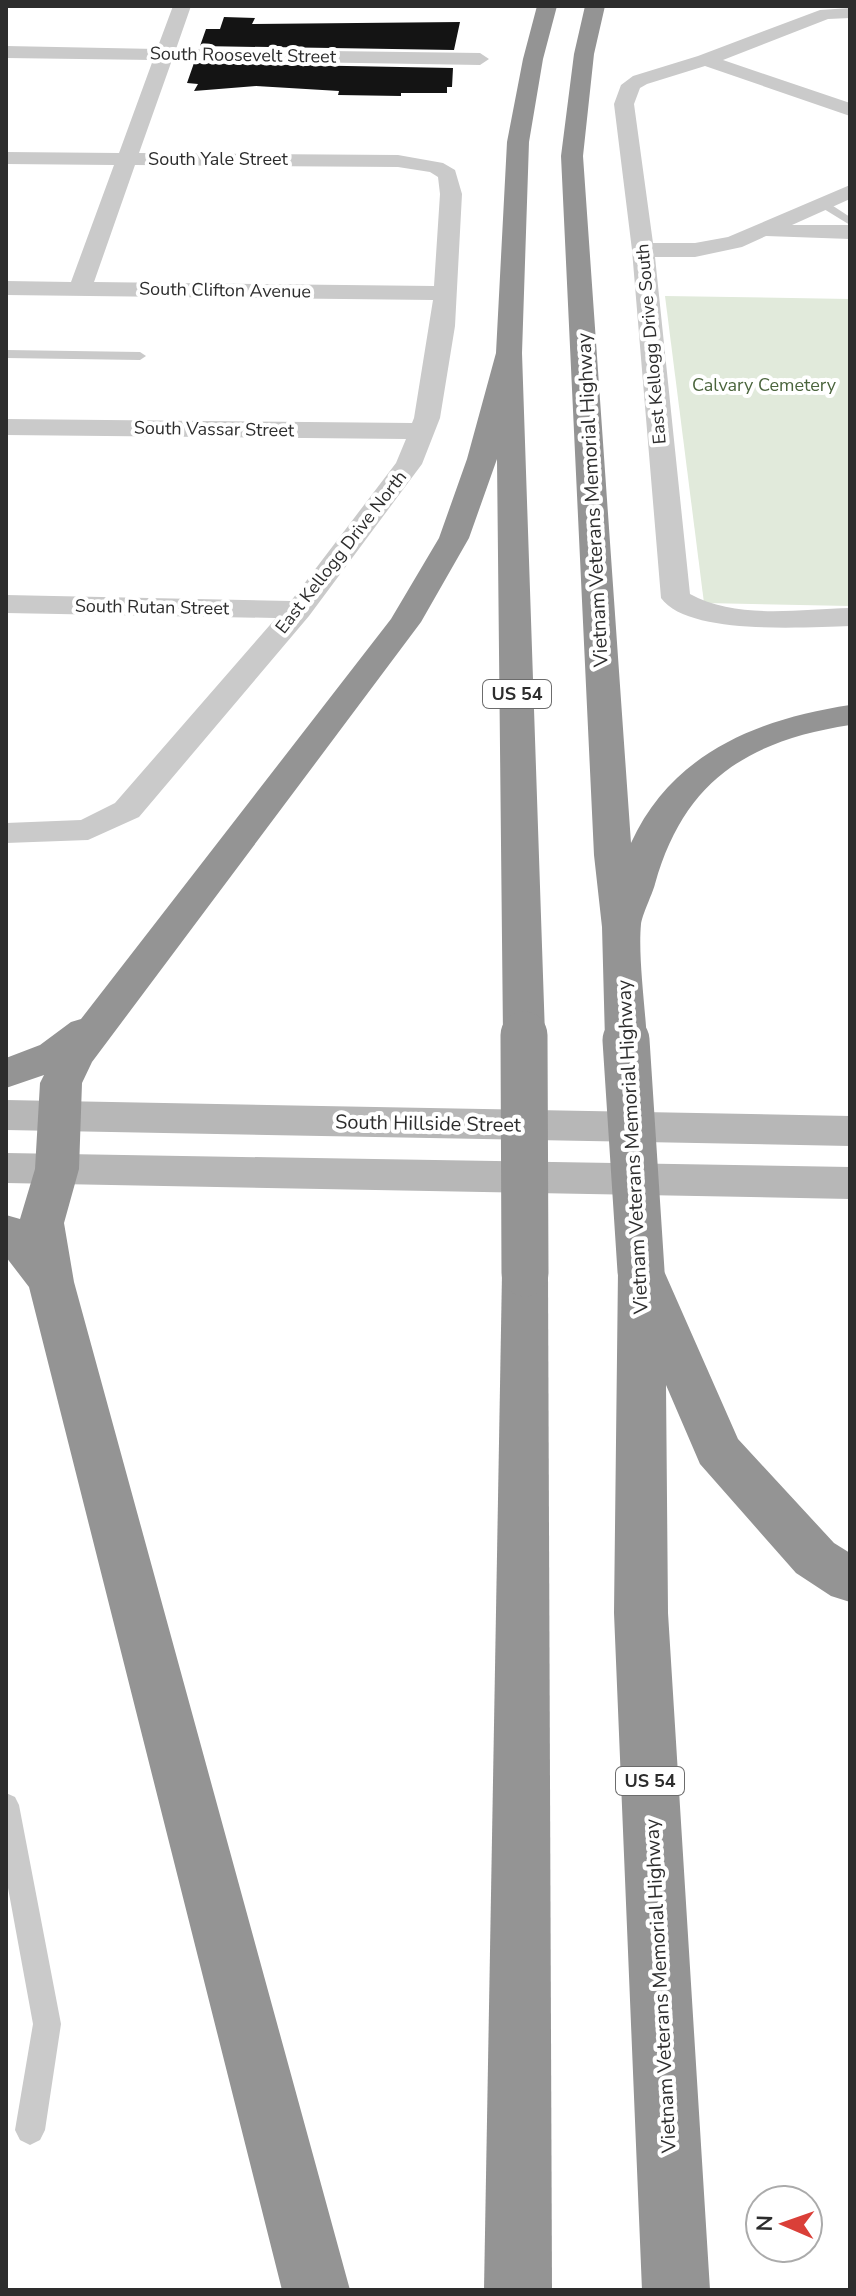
<svg xmlns="http://www.w3.org/2000/svg" width="856" height="2296" viewBox="0 0 856 2296" font-family="'Nunito Sans',sans-serif">
  <style>
    .green { fill: #e1eadb }
    .building { fill: #141414 }
    .lines { fill: none; stroke-linecap: round; stroke-linejoin: round }
    .lane { fill: #cacaca; fill-rule: evenodd }
    .street { fill: #cacaca; fill-rule: evenodd }
    .secondary { fill: #b7b7b7; fill-rule: evenodd }
    .highway { fill: #949494; fill-rule: evenodd }
    .highway-bridge { stroke: #949494; stroke-width: 47 }
    .labels { text-anchor: middle; stroke-width: 8; stroke-linejoin: round; paint-order: stroke }
    .far-street-label { font-size: 18px; fill: #2d2d2d; stroke: #fff }
    .far-park-label { font-size: 18px; fill: #4b653d; stroke: #fff }
    .shield { fill: #fff; stroke: #6c6c6c; stroke-width: 2 }
    .shield-label { font-size: 18px; font-weight: bold; fill: #2d2d2d }
    .street-label { font-size: 20px; fill: #2d2d2d; stroke: #fff }
  </style>
  <rect width="100%" height="100%" fill="#fff"/>
  <!-- green -->
  <polygon class="green" points="665,296 850,299 850,606 704,603"/>
  <!-- building -->
  <g class="building">
    <polygon points="224,17 255,18 252,24 460,22 454,50 200,46 206,29 220,29"/>
    <polygon points="194,63 453,68 452,87 447,87 447,93 401,93 401,96 338,95 339,91 256,86 194,91 198,84 187,83"/>
  </g>
  <g class="lines">
    <!-- lane -->
    <g class="lane">
      <polygon points="819,202 827,202 850,217 850,225 819,206"/>
      <polygon points="6,350 140,352 146,356 140,360 6,358"/>
      <polygon points="6,1793 15,1797 19,1805 61,2024 45,2130 40,2140 30,2145 20,2140 15,2130 33,2024 6,1877"/>
    </g>
    <!-- street -->
    <g class="street">
      <path d="M173,6H191L176,49L480,53L489,59L480,65L172,60L139,153L398,155L443,163L455,170L462,194L455,326L440,418L422,464L309,616L139,817L88,840L6,843V823L81,820L115,803L276,618L6,613V595L291,601L396,463L406,439L6,435V419L412,423L414,418L433,300L6,295V281L71,282L114,165L6,164V152L119,153L153,60L6,58V46L157,49ZM135,165L398,167L430,172L438,177L440,194L434,286L94,282Z"/>
      <path d="M850,8V18L828,19L723,60L850,103V116L705,66L647,84L640,88L634,104L653,243H695L728,237L850,185V199L792,225H850V239L766,236L742,247L695,257H655L690,594C737,620 799,609 850,608V626C807,627 688,636 661,598L632,250L614,104L621,85L633,76L698,56L820,10Z"/>
    </g>
    <!-- secondary -->
    <g class="secondary">
      <polygon points="6,1100 850,1116 850,1146 6,1130"/>
      <polygon points="6,1153 850,1167 850,1199 6,1183"/>
    </g>
    <!-- highway -->
    <g class="highway">
      <polygon points="537,6 557,6 543,59 529,142 522,353 545,1035 539,1044 524,1048 509,1044 503,1035 497,459 469,538 421,622 92,1062 82,1083 79,1169 64,1223 74,1282 350,2290 282,2290 29,1287 6,1257 6,1215 20,1219 35,1169 40,1083 44,1075 6,1088 6,1058 40,1045 71,1022 81,1019 391,619 439,538 467,459 496,353 507,142 523,59"/>
      <path d="M585,6H605L594,54L583,156L631,843C672,753 758,719 850,705V725C747,741 684,781 655,884C652,895 642,915 641,924C638,956 645,1006 647,1040L641,1050L626,1053L611,1050L605,1040L602,927L594,855L561,156L574,54Z"/>
      <polygon points="641,1254 657,1259 664,1271 738,1439 834,1543 850,1553 850,1602 831,1596 796,1573 700,1464 666,1385 668,1613 710,2290 642,2290 614,1613 618,1271 625,1259"/>
      <polygon points="525,1256 542,1261 548,1273 552,2290 484,2290 502,1273 508,1261"/>
    </g>
    <!-- highway-bridge -->
    <g class="highway-bridge">
      <polyline points="524,1035 525,1273"/>
      <polyline points="626,1040 641,1271"/>
    </g>
  </g>
  <g class="labels">
    <!-- far-street labels -->
    <g class="far-street-label">
      <text transform="translate(243 55) rotate(1)" y="6">South Roosevelt Street</text>
      <text x="218" y="165">South Yale Street</text>
      <text transform="translate(225 290) rotate(1)" y="6">South Clifton Avenue</text>
      <text transform="translate(651 344) rotate(-95)" y="6">East Kellogg Drive South</text>
      <text transform="translate(214 429) rotate(1)" y="6">South Vassar Street</text>
      <text transform="translate(341 552) rotate(-52)" y="6">East Kellogg Drive North</text>
      <text transform="translate(152 607) rotate(1)" y="6">South Rutan Street</text>
    </g>
    <!-- far-park labels -->
    <g class="far-park-label">
      <text x="764" y="391">Calvary Cemetery</text>
    </g>
    <!-- shield labels -->
    <g class="shield">
      <rect x="483" y="680" width="68" height="28" rx="6"/>
      <rect x="616" y="1767" width="68" height="28" rx="6"/>
    </g>
    <g class="shield-label">
      <text x="517" y="700">US 54</text>
      <text x="650" y="1787">US 54</text>
    </g>
    <!-- street labels -->
    <g class="street-label">
      <text transform="translate(592 500) rotate(-93)" y="7">Vietnam Veterans Memorial Highway</text>
      <text transform="translate(428 1123) rotate(1)" y="7">South Hillside Street</text>
      <text transform="translate(632 1147) rotate(-93)" y="7">Vietnam Veterans Memorial Highway</text>
      <text transform="translate(660 1986) rotate(-93)" y="7">Vietnam Veterans Memorial Highway</text>
    </g>
  </g>
  <!-- border -->
  <rect width="856" height="2296" fill="none" stroke="#2d2d2d" stroke-width="16"/>
  <!-- north arrow -->
  <g transform="translate(784 2224) rotate(272)"><circle r="38" fill="#ffffff" stroke="#ababab" stroke-width="2"/>
  <path d="M0-6L14 30L0 20L-14 30Z" fill="#da3f38"/>
  <text y="-12" font-size="22" font-weight="bold" text-anchor="middle" fill="#2d2d2d">N</text>
  </g>
</svg>
